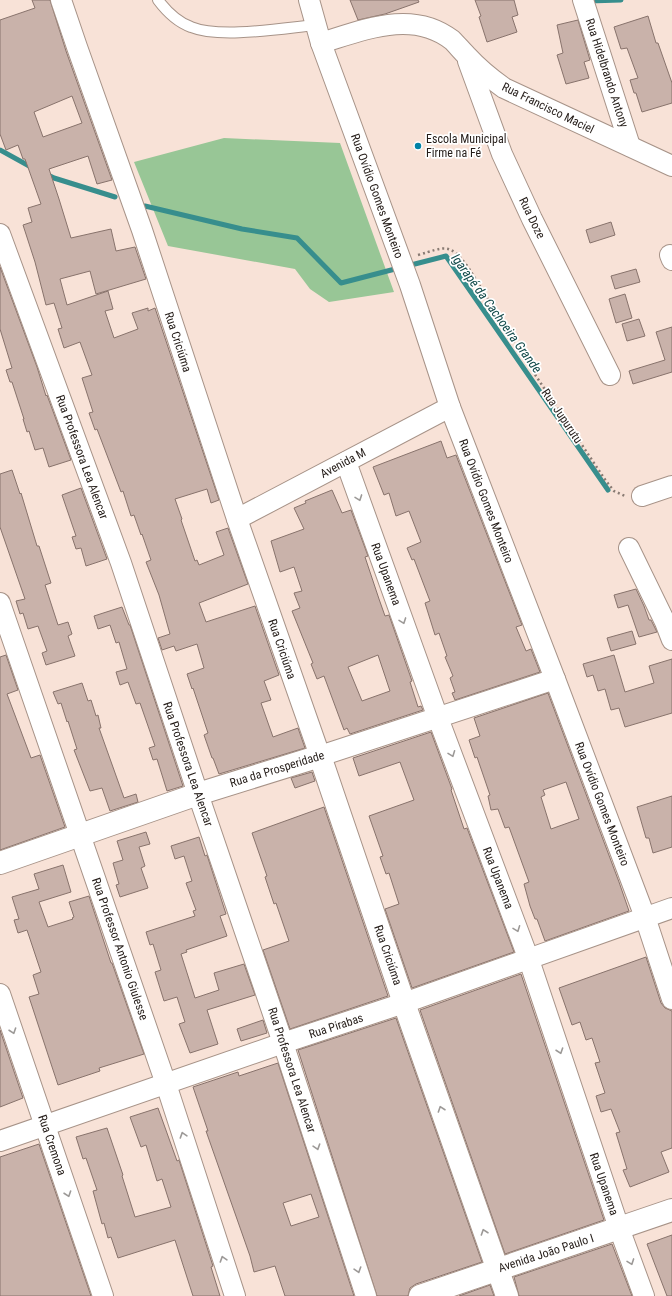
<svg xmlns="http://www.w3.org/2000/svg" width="672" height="1296" viewBox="0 0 672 1296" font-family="'Roboto Condensed',sans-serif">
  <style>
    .green { fill: #98c696 }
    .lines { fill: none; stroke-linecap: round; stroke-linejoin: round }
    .stream { stroke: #378e8d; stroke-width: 5 }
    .building { fill: #c9b2aa; stroke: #88736c; fill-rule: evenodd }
    .lane-casing { stroke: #a79388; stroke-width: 12 }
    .street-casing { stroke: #a79388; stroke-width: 22 }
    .secondary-casing { stroke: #a79388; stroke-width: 24 }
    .path { stroke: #897b73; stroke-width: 2.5; stroke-dasharray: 2 3; stroke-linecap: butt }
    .lane { stroke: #fff; stroke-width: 10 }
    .street { stroke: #fff; stroke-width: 20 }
    .secondary { stroke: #fff; stroke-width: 22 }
    .oneway { stroke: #9c9997 }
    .poi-dot { fill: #0082a6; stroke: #fff; stroke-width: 1.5 }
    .labels { text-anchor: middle; stroke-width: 3.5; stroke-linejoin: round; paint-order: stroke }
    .street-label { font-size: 12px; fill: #241c18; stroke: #fff }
    .poi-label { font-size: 12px; fill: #241c18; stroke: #fff; text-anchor: start }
    .water-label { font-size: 13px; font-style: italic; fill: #114949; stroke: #fff }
  </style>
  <rect width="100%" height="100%" fill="#f8e2d7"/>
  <!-- green -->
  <polygon class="green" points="224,138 340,143 394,292 329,302 310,289 295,269 168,246 134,162"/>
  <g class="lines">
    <!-- stream -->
    <g class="stream">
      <polyline points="588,1 621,0"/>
      <polyline points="0,150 31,167"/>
      <polyline points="46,174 54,178 115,197"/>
      <polyline points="145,206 242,229 297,238 341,283 399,268"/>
      <polyline points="407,266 446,256 608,490"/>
    </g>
  </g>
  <!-- building -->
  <g class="building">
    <path d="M32,0H50L66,51L112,180L97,184L88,156L49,169L59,199L71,238L111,229L116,251L135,247L146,279L96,294L90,271L60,279L67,305L108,291L113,309L105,311L114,338L138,329L132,313L148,308V311L155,308L219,500L211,503L207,489L175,499L182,519L181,520L195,561L197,560L199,565L224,555L216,532L228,528L248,584L199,603L206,622L255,606L279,675L264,681L271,700L261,703L273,737L298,728L305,748L219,774L213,758H212L204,735L208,733L193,688L192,689L187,674L204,668L197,644L176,651L174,646L162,650L158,638L170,634L159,595L146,562L151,560L142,534L141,535L134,515L131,516L123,491L121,492L97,429L95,430L89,413L93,412L82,378L92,375L80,342L64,348L58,329L62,328L54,303L46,305L35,262L23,225L32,222L28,208L41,204L25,159H23L18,145L6,150L0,134V20L35,8ZM72,96L82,123L43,137L34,112Z"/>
    <polygon points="350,0 418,0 419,2 385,14 358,20"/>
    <polygon points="475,0 514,0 518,15 512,17 517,32 487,42 479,17 481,16"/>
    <polygon points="648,16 656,43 658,43 672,83 672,103 642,112 636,93 634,93 630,80 638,78 627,48 621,49 614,27"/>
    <polygon points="578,20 590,60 584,62 589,78 566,84 557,55 563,53 557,25"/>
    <polygon points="611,222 615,235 590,243 586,230"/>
    <polygon points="0,267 37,367 46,396 47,395 71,460 49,467 43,448 35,450 29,431 27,432 23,419 24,419 12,382 10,382 6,370 12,368 0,329"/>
    <polygon points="636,269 640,282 615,289 611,276"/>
    <polygon points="625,294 632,318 616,323 609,299"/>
    <polygon points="639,319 645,336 627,341 622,324"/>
    <polygon points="672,327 672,372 633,384 629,371 665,360 656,332"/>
    <polygon points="441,441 447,458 456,455 522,625 516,627 526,651 531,649 540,672 455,700 452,693 455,692 450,678 453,676 445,657 447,656 439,633 435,635 425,603 430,601 414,559 412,560 407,548 421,542 409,511 396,516 389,493 384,495 373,467"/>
    <polygon points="12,470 20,494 21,493 37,546 39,546 51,583 45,585 58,625 68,622 72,634 68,636 75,656 46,665 42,653 47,651 38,626 28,629 23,613 20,614 16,601 25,599 0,527 0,474"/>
    <polygon points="81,488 107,559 86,566 81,548 76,549 72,537 76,536 62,495"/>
    <path d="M332,490L342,513L351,510L368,556L365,557L379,599L385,616L389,615L412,681L410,682L418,707L421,706L423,710L350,734L347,728L344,730L324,676L317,679L311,664L313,663L292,611L300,608L294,593L302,591L294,567L280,572L271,541L304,529L294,508L306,503L305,501ZM378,655L390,691L362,701L348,667Z"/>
    <polygon points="636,589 644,606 649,620 651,620 657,632 639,637 628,605 618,608 614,595"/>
    <polygon points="122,607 129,625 130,625 183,786 167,791 157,759 153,760 149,748 155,746 140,703 136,704 128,682 120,685 116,672 127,669 119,642 116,643 110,625 98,629 94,616"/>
    <polygon points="632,631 636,644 611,651 607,638"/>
    <polygon points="6,655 18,690 7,694 31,758 40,755 65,827 0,850 0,657"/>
    <polygon points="614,655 625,692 654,683 649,666 672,659 672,713 625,727 619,708 611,710 605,689 598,691 593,675 587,677 583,664"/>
    <polygon points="82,683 88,701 91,700 96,716 98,715 101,728 99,728 124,798 136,794 138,802 110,811 102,788 90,791 74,750 77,749 68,721 67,722 61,703 58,704 53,692"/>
    <path d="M548,693L619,882L629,911L545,941L537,919H535L530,906L524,884L529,882L509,827L505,828L498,809L491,810L488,796L490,795L477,757L475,758L469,740L480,736L474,718ZM566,782L579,819L551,829L541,797L545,795L543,790Z"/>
    <polygon points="431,732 452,789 451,790 464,829 467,828 514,952 412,988 385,909 399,904 389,873 386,874 380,857 383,856 369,816 414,800 400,762 359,776 353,758"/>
    <polygon points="312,772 315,781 295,788 291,778"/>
    <polygon points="672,796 672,847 653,853 649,838 646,838 637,807"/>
    <polygon points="324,807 388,996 290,1029 263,950 289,941 276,903 274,904 265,877 267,876 252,833"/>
    <polygon points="146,832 150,844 139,847 145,866 141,868 148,888 120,897 116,885 119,884 113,863 123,860 117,841"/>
    <polygon points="199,837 205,856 207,855 226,914 220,916 227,936 186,950 187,952 181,954 195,998 219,990 214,973 244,964 255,995 207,1010 218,1044 190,1053 179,1024 185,1022 177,997 164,1001 155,972 161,970 153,944 150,945 146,932 195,916 193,911 196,910 186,883 192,881 184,856 175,859 171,846"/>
    <polygon points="63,865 71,892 39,902 48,927 73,919 72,918 74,917 69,902 89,896 111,963 112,963 144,1054 99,1068 100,1071 58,1085 29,997 39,994 33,975 41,972 27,930 18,933 14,920 19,919 12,897 39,889 34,874"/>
    <polygon points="646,957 661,1003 665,1008 672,1011 672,1148 661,1152 669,1172 630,1187 623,1170 627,1169 616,1133 620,1132 611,1109 601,1112 596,1096 605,1093 595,1063 600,1062 592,1038 586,1040 580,1022 572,1025 559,988"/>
    <polygon points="521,974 604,1220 505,1254 420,1010"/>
    <polygon points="396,1018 482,1262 416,1284 410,1288 408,1296 377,1296 298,1050"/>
    <polygon points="263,1020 267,1033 241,1041 237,1029"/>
    <polygon points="0,1030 23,1098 0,1107"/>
    <path d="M278,1063L354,1296H285L275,1266L254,1272L250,1256L206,1131H208L193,1087L238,1072L239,1076ZM311,1194L319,1217L291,1226L283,1203Z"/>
    <polygon points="158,1108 177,1161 179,1160 213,1266 211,1267 220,1296 193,1296 175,1240 118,1258 111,1237 108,1238 104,1223 102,1224 93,1191 97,1190 86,1158 83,1159 76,1137 107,1128 123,1175 122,1176 135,1217 171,1207 162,1179 157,1181 146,1145 141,1147 130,1117"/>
    <polygon points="39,1144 91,1296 0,1296 0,1157"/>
    <polygon points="672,1235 672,1296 667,1296 647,1244"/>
    <polygon points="612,1244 632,1296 519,1296 514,1277"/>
    <polygon points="490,1285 494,1296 459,1296"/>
  </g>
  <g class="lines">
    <!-- lane casing -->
    <g class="lane-casing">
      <path id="lane" d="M158,0C167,12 177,22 191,27C220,39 284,28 316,25"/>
    </g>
    <!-- street casing -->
    <g class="street-casing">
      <g id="street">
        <polyline points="61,0 77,47 142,230 237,519 320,756 555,679"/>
        <polyline points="309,0 321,43 410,285 450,407 555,679 645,917 672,999"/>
        <polyline points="583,0 630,146"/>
        <path d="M321,43C364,30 412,9 452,40C457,45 462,51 467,56C478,68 490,78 504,88L672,166"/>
        <polyline points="468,61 502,154 532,219 610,375"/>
        <polyline points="0,234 121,563 198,794 283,1043 366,1296"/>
        <polyline points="670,255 672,260"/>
        <polyline points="346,462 438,718 529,960 619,1228 644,1296"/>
        <polyline points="642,496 672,486"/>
        <polyline points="237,519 450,407"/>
        <polyline points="629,548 665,622 672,640"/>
        <polyline points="0,603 166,1084 235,1296"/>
        <polyline points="0,994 103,1296"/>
        <polyline points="0,1141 283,1043 404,1003 672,908"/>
      </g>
    </g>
    <!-- secondary casing -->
    <g class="secondary-casing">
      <g id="secondary">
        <polyline points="0,863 198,794 320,756 404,1003 507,1296"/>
        <polyline points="420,1296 672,1210"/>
      </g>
    </g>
    <!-- path -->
    <path class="path" d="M418,255C446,247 449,242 468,267L536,376L606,481L614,491L625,496"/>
    <!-- lane -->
    <use href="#lane" class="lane"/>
    <!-- street -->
    <use href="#street" class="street"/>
    <!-- secondary -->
    <use href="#secondary" class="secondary"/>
  </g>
  <!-- one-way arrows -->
  <defs><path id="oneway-chevron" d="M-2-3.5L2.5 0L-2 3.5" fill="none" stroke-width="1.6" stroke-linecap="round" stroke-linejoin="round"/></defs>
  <g class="oneway">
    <use href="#oneway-chevron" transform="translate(359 498) rotate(70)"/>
    <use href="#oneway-chevron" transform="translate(403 621) rotate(70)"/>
    <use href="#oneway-chevron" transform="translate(452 754) rotate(69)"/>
    <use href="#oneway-chevron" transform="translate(517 929) rotate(69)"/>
    <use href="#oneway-chevron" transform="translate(13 1031) rotate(71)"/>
    <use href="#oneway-chevron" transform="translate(560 1051) rotate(71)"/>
    <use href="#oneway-chevron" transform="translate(441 1109) rotate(-109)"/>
    <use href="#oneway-chevron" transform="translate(183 1135) rotate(-108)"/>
    <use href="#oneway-chevron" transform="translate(317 1147) rotate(72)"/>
    <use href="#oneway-chevron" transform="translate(68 1194) rotate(71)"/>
    <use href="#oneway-chevron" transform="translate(484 1232) rotate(-109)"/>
    <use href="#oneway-chevron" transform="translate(223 1259) rotate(-108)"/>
    <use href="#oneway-chevron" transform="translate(631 1262) rotate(70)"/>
    <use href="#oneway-chevron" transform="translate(358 1270) rotate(72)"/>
  </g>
  <!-- markers -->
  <circle class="poi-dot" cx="418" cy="146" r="4"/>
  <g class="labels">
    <!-- street labels -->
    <g class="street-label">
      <text transform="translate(607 73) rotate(72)" y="4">Rua Hidelbrando Antony</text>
      <text transform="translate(548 108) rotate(26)" y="4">Rua Francisco Maciel</text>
      <text transform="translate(377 196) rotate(70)" y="4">Rua Ovídio Gomes Monteiro</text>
      <text transform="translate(532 218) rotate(64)" y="4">Rua Doze</text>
      <text transform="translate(178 342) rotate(72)" y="4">Rua Criciúma</text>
      <text transform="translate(562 416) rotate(56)" y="4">Rua Jupurutu</text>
      <text transform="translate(82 457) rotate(70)" y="4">Rua Professora Lea Alencar</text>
      <text transform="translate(343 463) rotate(-28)" y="4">Avenida M</text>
      <text transform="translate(486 501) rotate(69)" y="4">Rua Ovídio Gomes Monteiro</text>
      <text transform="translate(386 574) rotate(70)" y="4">Rua Upanema</text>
      <text transform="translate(282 649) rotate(71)" y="4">Rua Criciúma</text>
      <text transform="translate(188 764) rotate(71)" y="4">Rua Professora Lea Alencar</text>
      <text transform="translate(277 769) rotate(-17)" y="4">Rua da Prosperidade</text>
      <text transform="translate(602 804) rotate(69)" y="4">Rua Ovídio Gomes Monteiro</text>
      <text transform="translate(498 878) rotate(69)" y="4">Rua Upanema</text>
      <text transform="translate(120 949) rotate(71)" y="4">Rua Professor Antonio Giulesse</text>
      <text transform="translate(388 955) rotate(71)" y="4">Rua Criciúma</text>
      <text transform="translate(336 1026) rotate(-18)" y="4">Rua Pirabas</text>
      <text transform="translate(292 1070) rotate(72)" y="4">Rua Professora Lea Alencar</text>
      <text transform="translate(52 1145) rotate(71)" y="4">Rua Cremona</text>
      <text transform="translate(604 1184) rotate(71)" y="4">Rua Upanema</text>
      <text transform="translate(546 1253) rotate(-18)" y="4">Avenida João Paulo I</text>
    </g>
    <!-- poi labels -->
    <g class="poi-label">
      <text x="426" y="143">Escola Municipal<tspan x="426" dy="14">Firme na Fé</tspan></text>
    </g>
    <!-- water labels -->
    <g class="water-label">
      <text transform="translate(497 313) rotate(54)" y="5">Igarapé da Cachoeira Grande</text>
    </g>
  </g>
</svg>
